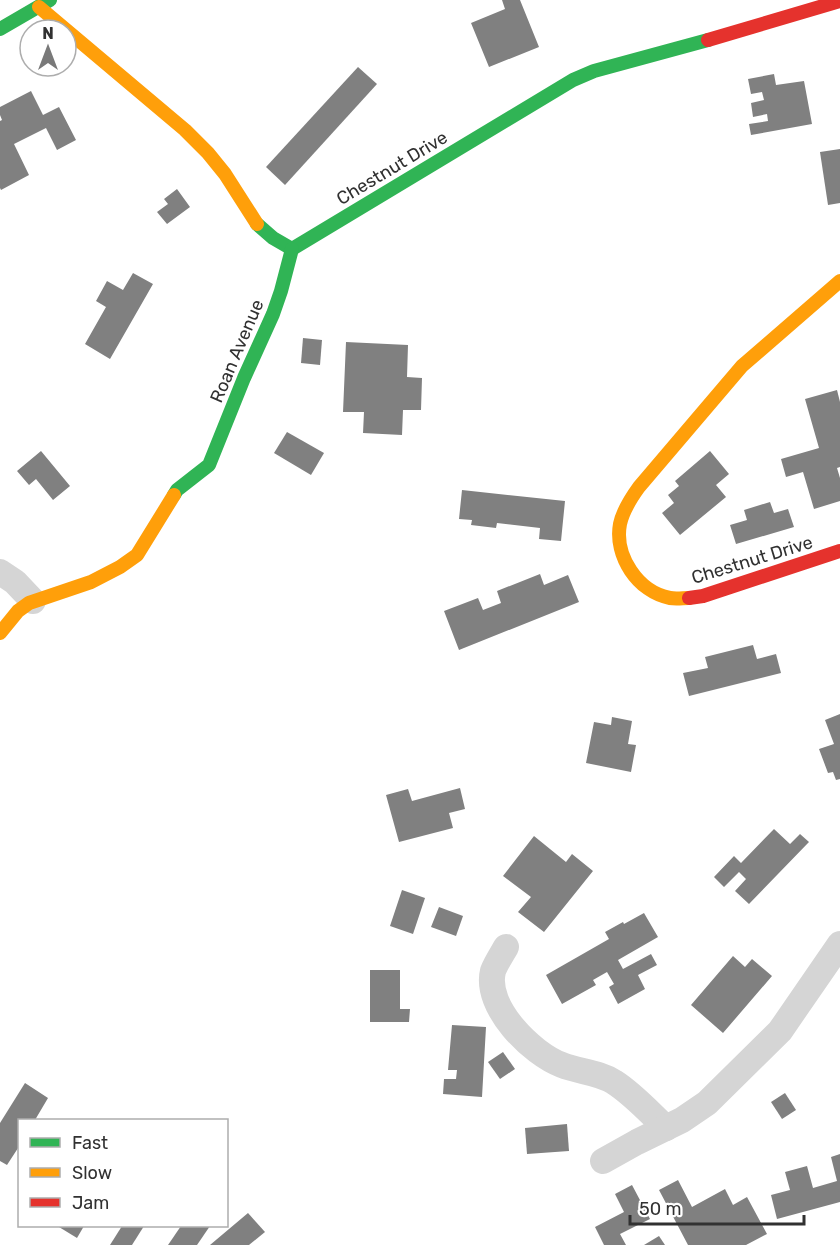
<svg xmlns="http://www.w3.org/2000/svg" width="840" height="1245" viewBox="0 0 840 1245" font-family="Rubik,sans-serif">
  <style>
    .building { fill: #808080 }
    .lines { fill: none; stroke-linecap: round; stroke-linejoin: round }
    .street { stroke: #d5d5d5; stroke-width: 26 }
    .fast { stroke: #30b455; stroke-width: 14 }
    .slow { stroke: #ff9f0a; stroke-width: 14 }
    .jam { stroke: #e5322d; stroke-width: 14 }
    .labels { text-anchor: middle; stroke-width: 6; stroke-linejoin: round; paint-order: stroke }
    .street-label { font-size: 18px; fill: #313131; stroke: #fff }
  </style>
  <rect width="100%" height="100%" fill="#fff"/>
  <!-- building -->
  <g class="building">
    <polygon points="502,0 520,0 539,47 489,67 471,23 505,9"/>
    <polygon points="358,67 377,84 285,185 266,167"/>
    <polygon points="774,74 776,85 804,81 812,124 751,135 749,124 768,121 767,114 753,117 751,103 764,100 762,92 751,94 748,79"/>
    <polygon points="31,91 43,115 59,107 76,140 57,150 46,128 14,144 29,175 1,190 0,188 0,121 2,120 0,115 0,107"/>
    <polygon points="840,149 840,203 828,205 820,152"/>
    <polygon points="177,189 190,207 167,224 157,212 168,204 164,199"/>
    <polygon points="133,273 153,284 110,359 85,344 106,307 96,301 107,281 123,290"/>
    <polygon points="303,338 322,340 320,365 301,363"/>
    <polygon points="346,342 408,345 407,377 422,378 421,410 403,410 402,435 363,433 364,412 343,412"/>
    <polygon points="837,390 840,402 840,467 837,468 840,478 840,501 814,509 803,472 786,477 781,459 819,448 805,399"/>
    <polygon points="287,432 324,453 311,475 274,453"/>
    <polygon points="41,451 70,486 53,500 36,479 29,485 17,471"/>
    <polygon points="710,451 729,474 716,485 726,497 680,535 662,513 674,503 668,495 679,486 675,481"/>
    <polygon points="462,490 565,501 561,541 539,539 540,528 497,523 496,528 471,525 472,520 459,519"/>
    <polygon points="770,502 774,513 788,509 794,527 736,544 730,525 747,520 744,510"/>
    <polygon points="540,574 544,585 568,575 579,602 459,650 444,611 478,598 483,610 501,603 497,591"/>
    <polygon points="753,645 757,659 776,654 781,673 689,696 683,673 708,668 705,657"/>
    <polygon points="840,714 840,779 836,780 833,772 828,773 819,749 834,744 825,720"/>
    <polygon points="612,717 632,721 628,744 636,745 631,772 586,763 594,722 611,725"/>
    <polygon points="460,788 465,809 449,813 453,828 399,842 386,795 408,789 412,801"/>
    <polygon points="774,829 790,844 800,834 809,842 749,904 735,891 746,879 739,872 724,887 714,877 734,856 741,863"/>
    <polygon points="534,836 566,862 572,854 593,871 544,932 518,912 531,897 503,876"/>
    <polygon points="402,890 425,898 413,934 390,926"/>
    <polygon points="439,907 463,916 456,936 431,927"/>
    <polygon points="644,913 658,937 618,960 623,969 651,954 657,965 638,975 645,989 618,1004 609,987 614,984 607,972 593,980 596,985 562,1004 546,975 609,939 605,932 623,922 624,924"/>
    <polygon points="733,956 745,967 752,959 772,976 723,1033 691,1005"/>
    <polygon points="370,970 400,970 400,1009 410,1009 409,1022 370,1022"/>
    <polygon points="452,1025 486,1027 482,1097 443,1094 444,1079 456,1079 457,1070 448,1070"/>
    <polygon points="503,1052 515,1069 500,1079 488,1062"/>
    <polygon points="25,1083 48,1098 35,1120 20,1120 20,1145 7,1165 0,1161 0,1123"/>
    <polygon points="785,1093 796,1110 782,1119 771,1102"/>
    <polygon points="567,1124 569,1151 527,1154 525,1128"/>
    <polygon points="840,1154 840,1202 777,1219 771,1195 790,1190 785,1172 807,1166 813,1188 837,1181 831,1157"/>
    <polygon points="678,1180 692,1207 725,1189 733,1205 747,1197 767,1234 746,1245 688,1245 659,1190"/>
    <polygon points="632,1185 650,1219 620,1234 626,1245 604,1245 595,1227 624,1212 615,1194"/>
    <polygon points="248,1213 265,1232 249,1245 210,1245"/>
    <polygon points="60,1226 84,1226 77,1238 59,1227"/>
    <polygon points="122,1226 144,1226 132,1245 110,1245"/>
    <polygon points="181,1226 210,1226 197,1245 168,1245"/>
    <polygon points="659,1236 665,1245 644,1245"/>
  </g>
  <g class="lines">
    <!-- street -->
    <g class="street">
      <polyline points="0,572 15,582 33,601"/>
      <path d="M506,947C502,954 496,963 493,971C484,1007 532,1054 562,1065C579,1072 599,1072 614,1082C633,1094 649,1112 666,1128"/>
      <polyline points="603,1161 637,1142 682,1120 707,1103 780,1031 840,944"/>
    </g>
    <!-- fast -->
    <g class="fast">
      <polyline points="0,29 50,0"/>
      <polyline points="257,224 273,238 292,249 573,80 594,71 708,40"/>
      <polyline points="174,495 177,490 209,465 244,378 273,314 281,291 292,249"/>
    </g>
    <!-- slow -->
    <g class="slow">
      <polyline points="39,7 185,130 208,153 225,174 257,224"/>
      <path d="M689,598C683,598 676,599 670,598C638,592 614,556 620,524C623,510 631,498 639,487L742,366L840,281"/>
      <polyline points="0,633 18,611 29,603 91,582 120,567 137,555 174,495"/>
    </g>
    <!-- jam -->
    <g class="jam">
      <polyline points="708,40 840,1"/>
      <polyline points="689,598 703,596 840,551"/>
    </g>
  </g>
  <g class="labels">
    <!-- street labels -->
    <g class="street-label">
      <text transform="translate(392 168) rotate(-31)" y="6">Chestnut Drive</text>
      <text transform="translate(237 351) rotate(-67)" y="6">Roan Avenue</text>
      <text transform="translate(752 560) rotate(-17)" y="6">Chestnut Drive</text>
    </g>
  </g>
  <!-- legend -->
  <rect x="18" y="1119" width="210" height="108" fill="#ffffff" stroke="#adadad" stroke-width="1.5"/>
  <rect x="30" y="1138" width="30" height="9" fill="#30b455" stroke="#adadad" stroke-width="1.5"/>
  <text x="72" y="1149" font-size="18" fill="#313131">Fast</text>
  <rect x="30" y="1168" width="30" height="9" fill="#ff9f0a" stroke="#adadad" stroke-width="1.5"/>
  <text x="72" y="1179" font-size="18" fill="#313131">Slow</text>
  <rect x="30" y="1198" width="30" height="9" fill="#e5322d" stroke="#adadad" stroke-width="1.5"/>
  <text x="72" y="1209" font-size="18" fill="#313131">Jam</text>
  <!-- north arrow -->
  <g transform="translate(48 48)"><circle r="28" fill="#ffffff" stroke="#adadad" stroke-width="1.5"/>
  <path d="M0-4.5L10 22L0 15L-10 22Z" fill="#797979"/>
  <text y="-9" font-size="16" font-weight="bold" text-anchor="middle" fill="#313131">N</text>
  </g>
  <!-- scale -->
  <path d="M630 1215v9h174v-9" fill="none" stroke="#313131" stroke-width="3"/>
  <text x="639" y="1215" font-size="18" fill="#313131" stroke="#ffffff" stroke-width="4.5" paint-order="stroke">50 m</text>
</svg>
